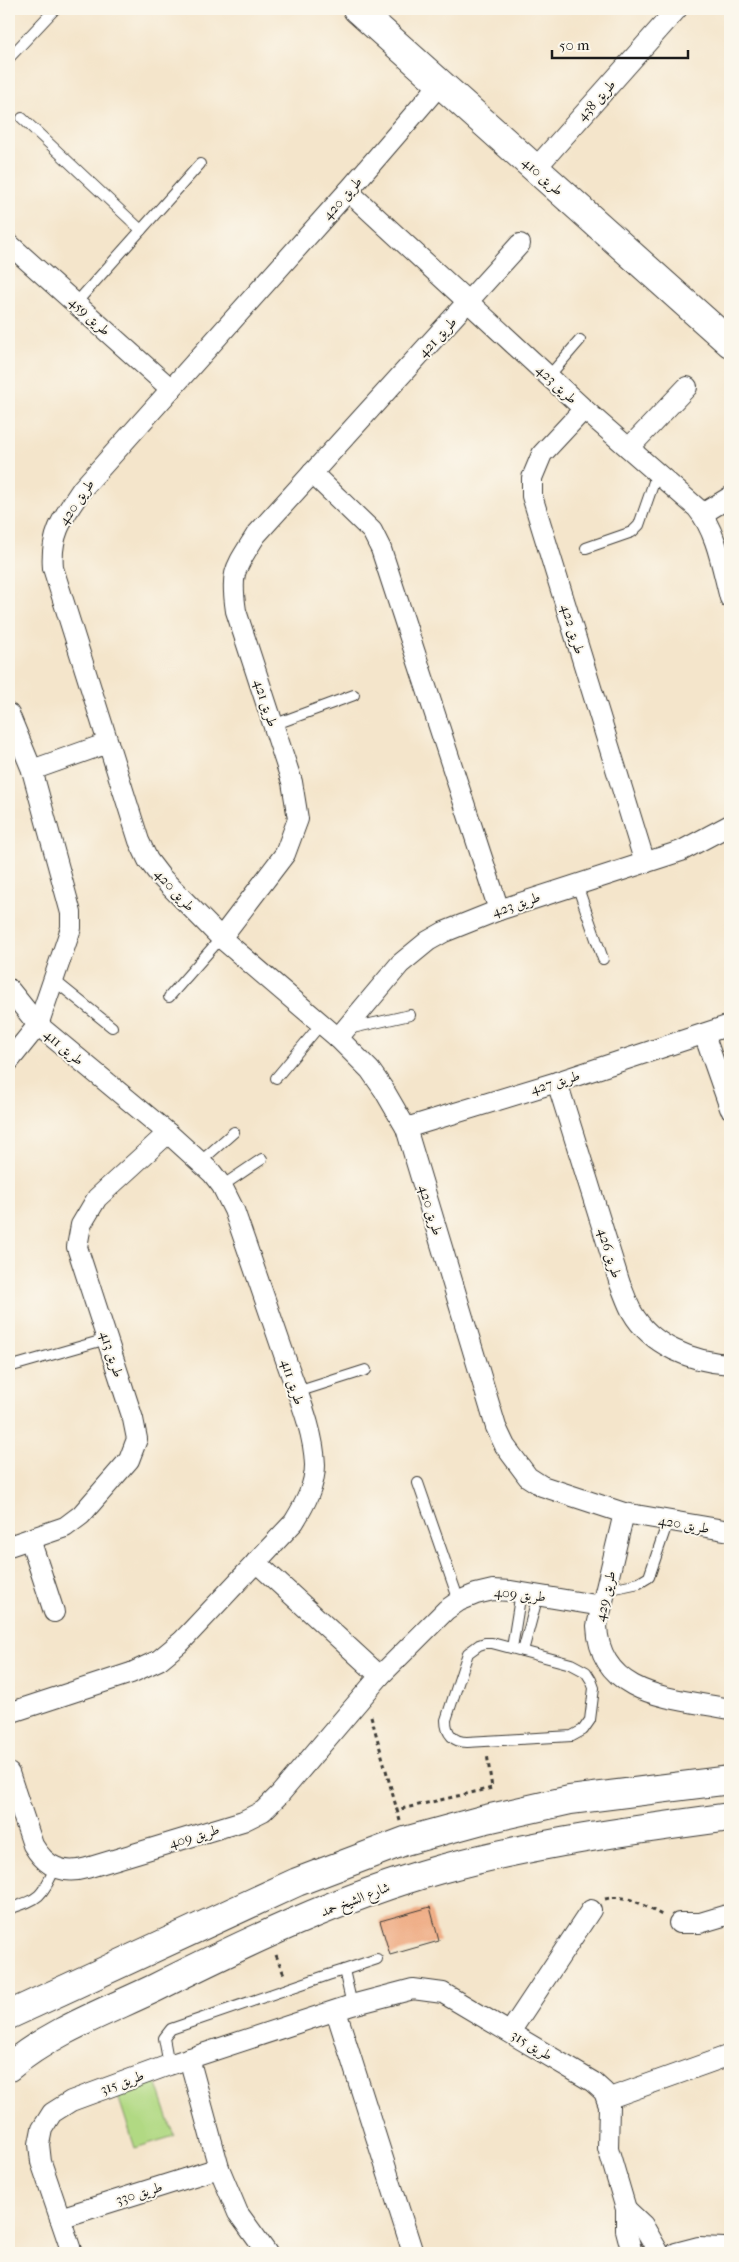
<svg xmlns="http://www.w3.org/2000/svg" width="739" height="2262" viewBox="0 0 739 2262" font-family="'IM FELL French Canon',Amiri,serif">
  <style>
    .grass { fill: #b1d983; stroke: #667a50 }
    .building { fill: #eea77e }
    .lines { fill: none; stroke-linecap: round; stroke-linejoin: round }
    .lane-casing { stroke: #3c3a36; stroke-width: 12 }
    .street-casing { stroke: #3c3a36; stroke-width: 22 }
    .secondary-casing { stroke: #3c3a36; stroke-width: 30 }
    .path { stroke: #3c3a36; stroke-width: 3; stroke-dasharray: 4 4; stroke-linecap: butt }
    .lane { stroke: #fff; stroke-width: 10 }
    .street { stroke: #fff; stroke-width: 20 }
    .secondary { stroke: #fff; stroke-width: 28 }
    .labels { text-anchor: middle; stroke-width: 4; stroke-linejoin: round; paint-order: stroke }
    .street-label { font-size: 14px; fill: #1c1c1c; stroke: #fbf7ec }
  </style>
  <rect width="100%" height="100%" fill="#fbf7ec"/>
  <filter id="ink" filterUnits="userSpaceOnUse"><feTurbulence type="fractalNoise" baseFrequency=".02" numOctaves="2"/><feDisplacementMap in="SourceGraphic" scale="10" xChannelSelector="R" yChannelSelector="G"/><feConvolveMatrix kernelMatrix="1 2 1 2 8 2 1 2 1" color-interpolation-filters="sRGB"/></filter>
  <filter id="wash" filterUnits="userSpaceOnUse"><feTurbulence type="fractalNoise" baseFrequency=".0096" numOctaves="4" result="noise"/><feDisplacementMap in="SourceGraphic" scale="20" xChannelSelector="R" yChannelSelector="G"/><feGaussianBlur stdDeviation="1.12" result="paint"/><feColorMatrix in="noise" values="0 0 0 0 0 0 0 0 0 0 0 0 0 0 0 0 0 1.4 0 .05"/><feComposite in="paint" operator="in"/></filter>
  <g filter="url(#wash)">
    <rect width="100%" height="100%" fill="#f4e5cb"/>
    <!-- grass -->
    <polygon class="grass" points="155,2078 174,2136 135,2148 116,2090"/>
    <g id="blocks">
      <!-- building -->
      <polygon class="building" points="430,1907 439,1941 390,1955 380,1921"/>
    </g>
  </g>
  <g filter="url(#ink)">
    <use href="#blocks" fill-opacity="0" stroke="#3c3a36" stroke-width="1"/>
    <g class="lines">
      <!-- lane casing -->
      <g class="lane-casing">
        <g id="lane">
          <polyline points="9,58 55,9"/>
          <polyline points="22,118 141,230"/>
          <polyline points="76,303 200,164"/>
          <polyline points="549,376 580,340"/>
          <polyline points="586,548 632,532 639,525 657,473"/>
          <polyline points="273,725 354,695"/>
          <polyline points="577,885 603,959"/>
          <polyline points="55,981 112,1027"/>
          <polyline points="169,997 221,938"/>
          <polyline points="348,1029 410,1015"/>
          <polyline points="276,1078 321,1024"/>
          <polyline points="200,1162 234,1132"/>
          <polyline points="222,1186 262,1159"/>
          <polyline points="9,1367 107,1339"/>
          <polyline points="297,1392 366,1370"/>
          <polyline points="418,1483 459,1601"/>
          <polyline points="606,1590 639,1583 649,1577 668,1521"/>
          <path d="M485,1643H492L571,1664L586,1672L591,1680L594,1688L590,1720L583,1730L572,1736L467,1742C454,1742 446,1734 446,1720L468,1653L479,1645Z"/>
          <polyline points="512,1648 521,1592"/>
          <polyline points="523,1651 538,1595"/>
          <path d="M9,1909C40,1898 41,1898 55,1868"/>
          <polyline points="344,1970 377,1959"/>
          <polyline points="169,2065 164,2038 171,2029 328,1975 344,1970 352,2005"/>
        </g>
      </g>
      <!-- street casing -->
      <g class="street-casing">
        <g id="street">
          <path d="M441,83L348,191L82,489C64,516 50,533 53,568L139,841L148,860L161,877L221,938L338,1038L370,1070L384,1090L406,1128L496,1427L505,1446L528,1477L542,1486L624,1513L730,1531"/>
          <polyline points="535,169 677,9"/>
          <path d="M348,191L584,409L697,508C717,532 722,568 730,598"/>
          <polyline points="9,244 171,389"/>
          <polyline points="584,409 542,454 532,478 532,496 645,863"/>
          <polyline points="629,448 687,387"/>
          <polyline points="312,473 372,531 381,549 499,910"/>
          <polyline points="702,514 730,497"/>
          <polyline points="9,714 32,770 71,913 71,928 67,940 38,1025 9,1061"/>
          <polyline points="32,770 108,743"/>
          <path d="M221,938L285,854L298,819L292,782L236,611C230,571 235,569 256,535L520,244"/>
          <path d="M9,989L38,1025L168,1133L212,1173L222,1186L234,1210C252,1262 270,1314 288,1366C299,1397 314,1432 315,1465C315,1486 305,1504 294,1522L182,1641L159,1660L131,1673L9,1713"/>
          <polyline points="704,1034 730,1108"/>
          <polyline points="338,1038 400,964 428,941 444,932 499,910 681,851 730,825"/>
          <path d="M557,1082L620,1284C624,1293 627,1303 632,1312C651,1346 693,1362 730,1364"/>
          <polyline points="406,1128 557,1082 730,1025"/>
          <path d="M624,1513L597,1626C600,1698 676,1698 730,1709"/>
          <polyline points="30,1539 54,1612"/>
          <polyline points="9,1546 65,1527 81,1515 129,1460 137,1439 133,1419 77,1247 81,1225 97,1198 168,1133"/>
          <polyline points="256,1562 380,1676"/>
          <path d="M9,1773L33,1845C46,1867 63,1875 87,1868L243,1821L263,1811L280,1794L380,1676L446,1610L459,1601L476,1594L493,1590L511,1591L602,1606"/>
          <polyline points="679,1923 700,1923 730,1914"/>
          <polyline points="336,2011 413,2253"/>
          <polyline points="510,2032 591,1910"/>
          <polyline points="189,2058 219,2168 238,2213 267,2253"/>
          <polyline points="607,2099 730,2055"/>
          <polyline points="626,2209 643,2225 659,2253"/>
          <polyline points="60,2218 219,2168"/>
          <polyline points="72,2253 41,2162 39,2144 42,2129 52,2113 71,2101 169,2065 352,2005 413,1989 443,1993 593,2082 604,2092 609,2106 608,2148 626,2209 626,2230 632,2253"/>
          <polyline points="676,2253 699,2247 724,2248"/>
        </g>
      </g>
      <!-- secondary casing -->
      <g class="secondary-casing">
        <g id="secondary">
          <polyline points="357,9 730,343"/>
          <polyline points="9,2015 297,1882 405,1841 482,1820 570,1800 730,1780"/>
          <path d="M9,2067C52,2031 105,2012 155,1988C247,1942 341,1897 441,1869C535,1843 633,1830 730,1817"/>
        </g>
      </g>
      <!-- path -->
      <g class="path">
        <polyline points="371,1716 397,1810"/>
        <polyline points="400,1821 397,1810 492,1788 487,1754"/>
        <path d="M605,1899C627,1893 644,1906 662,1915"/>
        <polyline points="276,1955 285,1977"/>
      </g>
      <!-- lane -->
      <use href="#lane" class="lane"/>
      <!-- street -->
      <use href="#street" class="street"/>
      <!-- secondary -->
      <use href="#secondary" class="secondary"/>
    </g>
  </g>
  <g class="labels">
    <!-- street labels -->
    <g class="street-label">
      <text transform="translate(596 100) rotate(-48)" y="5">طريق 438</text>
      <text transform="translate(543 176) rotate(42)" y="5">طريق 410</text>
      <text transform="translate(342 198) rotate(-49)" y="5">طريق 420</text>
      <text transform="translate(90 316) rotate(42)" y="5">طريق 459</text>
      <text transform="translate(437 337) rotate(-47)" y="5">طريق 421</text>
      <text transform="translate(557 384) rotate(43)" y="5">طريق 423</text>
      <text transform="translate(76 502) rotate(-56)" y="5">طريق 420</text>
      <text transform="translate(573 629) rotate(73)" y="5">طريق 422</text>
      <text transform="translate(266 703) rotate(72)" y="5">طريق 421</text>
      <text transform="translate(175 890) rotate(47)" y="5">طريق 420</text>
      <text transform="translate(516 904) rotate(-19)" y="5">طريق 423</text>
      <text transform="translate(64 1047) rotate(40)" y="5">طريق 411</text>
      <text transform="translate(555 1082) rotate(-17)" y="5">طريق 427</text>
      <text transform="translate(431 1210) rotate(73)" y="5">طريق 420</text>
      <text transform="translate(610 1253) rotate(73)" y="5">طريق 426</text>
      <text transform="translate(112 1354) rotate(72)" y="5">طريق 413</text>
      <text transform="translate(293 1382) rotate(72)" y="5">طريق 411</text>
      <text transform="translate(684 1524) rotate(10)" y="5">طريق 420</text>
      <text transform="translate(520 1594) rotate(6)" y="5">طريق 409</text>
      <text transform="translate(605 1596) rotate(-77)" y="5">طريق 429</text>
      <text transform="translate(194 1836) rotate(-17)" y="5">طريق 409</text>
      <text transform="translate(355 1899) rotate(-21)" y="5">شارع الشيخ حمد</text>
      <text transform="translate(532 2045) rotate(31)" y="5">طريق 315</text>
      <text transform="translate(122 2082) rotate(-20)" y="5">طريق 315</text>
      <text transform="translate(139 2193) rotate(-17)" y="5">طريق 330</text>
    </g>
  </g>
  <!-- margin -->
  <rect width="739" height="2262" fill="none" stroke="#fbf7ec" stroke-width="30"/>
  <!-- scale -->
  <path d="M552 50v8h136v-8" fill="none" stroke="#1c1c1c" stroke-width="2.5"/>
  <text x="559" y="50" font-size="15" fill="#1c1c1c" stroke="#fbf7ec" stroke-width="4" paint-order="stroke">50 m</text>
</svg>
